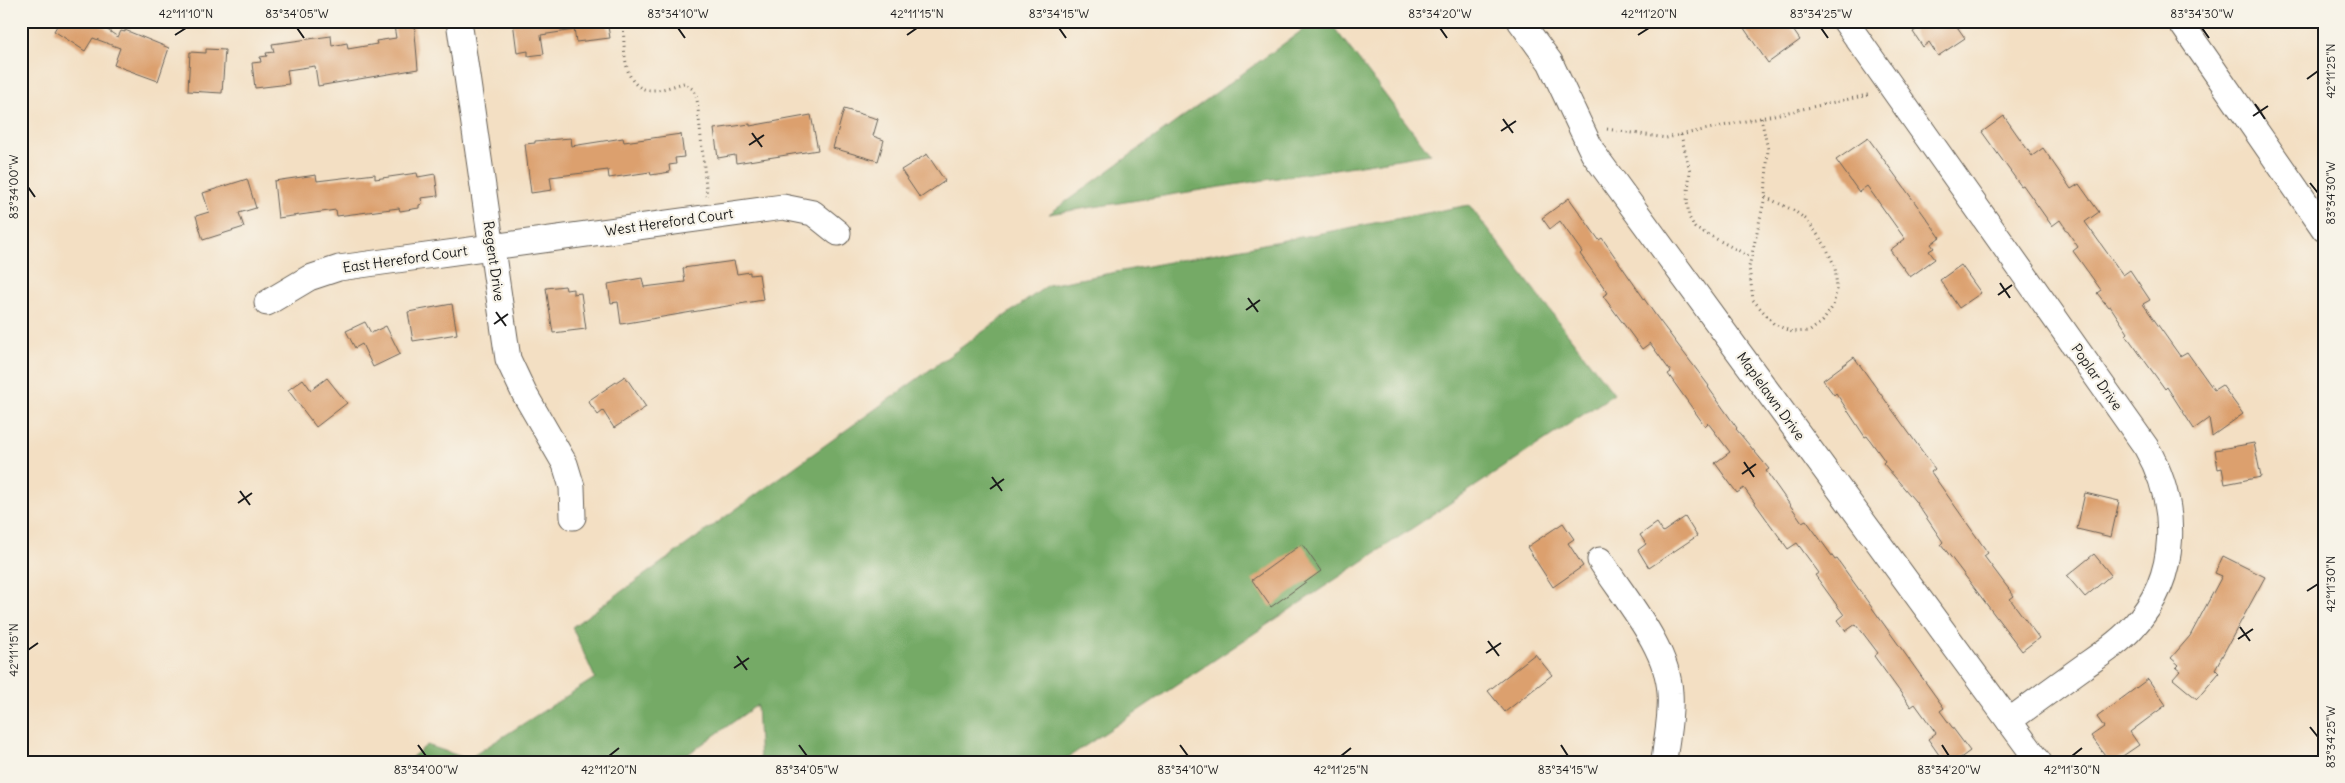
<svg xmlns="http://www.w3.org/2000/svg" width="2345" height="783" viewBox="0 0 2345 783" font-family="Delius,sans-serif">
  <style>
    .forest { fill: #74aa66; stroke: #486341 }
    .building { fill: #dca06e }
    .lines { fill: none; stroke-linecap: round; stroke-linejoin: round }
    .minor-casing { stroke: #676056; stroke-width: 27 }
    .path { stroke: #676056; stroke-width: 3; stroke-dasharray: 1 4; stroke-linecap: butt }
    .minor { stroke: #fff; stroke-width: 25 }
    .ticks { fill: none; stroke: #1c1c1c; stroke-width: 2 }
    .labels { text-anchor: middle; stroke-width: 4.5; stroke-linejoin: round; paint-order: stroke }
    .street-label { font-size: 14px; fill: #1c1c1c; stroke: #f7f3e8 }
    .neatline { fill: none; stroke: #1c1c1c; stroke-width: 2 }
    .ticks-label { font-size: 12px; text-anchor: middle; fill: #1c1c1c }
  </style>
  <rect width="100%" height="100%" fill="#f7f3e8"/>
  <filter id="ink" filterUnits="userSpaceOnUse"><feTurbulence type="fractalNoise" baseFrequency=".02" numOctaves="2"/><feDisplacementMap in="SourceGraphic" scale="10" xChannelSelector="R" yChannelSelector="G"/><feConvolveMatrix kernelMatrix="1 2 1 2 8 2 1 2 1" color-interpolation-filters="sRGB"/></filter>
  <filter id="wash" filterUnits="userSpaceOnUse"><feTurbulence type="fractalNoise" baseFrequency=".0096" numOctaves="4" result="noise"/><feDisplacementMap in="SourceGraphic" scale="20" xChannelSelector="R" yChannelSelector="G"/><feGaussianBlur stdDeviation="1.12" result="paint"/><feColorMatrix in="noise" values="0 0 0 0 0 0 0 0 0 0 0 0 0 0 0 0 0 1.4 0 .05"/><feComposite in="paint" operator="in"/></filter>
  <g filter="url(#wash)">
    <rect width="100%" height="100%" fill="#f3dfc3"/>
    <!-- forest -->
    <g class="forest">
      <polygon points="1315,21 1329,21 1430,154 1049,214"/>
      <polygon points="1469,205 1614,394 1061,762 760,762 757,705 677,762 406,762 427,745 468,759 595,678 572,627 1048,285"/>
    </g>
    <g id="blocks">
      <!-- building -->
      <g class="building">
        <polygon points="60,21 94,21 118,37 121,31 125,32 125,30 169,48 158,81 114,65 120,48 93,38 85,51 54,31"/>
        <polygon points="513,21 573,21 574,30 541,35 544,54 528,56 528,51 517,53"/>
        <polygon points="573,21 607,21 610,38 576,42"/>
        <polygon points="1739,21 1787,21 1800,40 1768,63"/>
        <polygon points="1928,21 1953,21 1965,38 1938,56 1929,42 1923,47 1913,32"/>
        <polygon points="414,22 418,69 318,86 315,66 287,70 289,84 255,88 252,63 261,62 260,57 267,56 266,53 274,52 272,44 331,36 332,46 347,43 348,49 377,44 376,41 396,38 394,26"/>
        <polygon points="206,49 225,50 222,93 188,91 190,52 206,53"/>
        <polygon points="844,109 878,119 873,136 884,140 878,161 833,148"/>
        <polygon points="811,115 818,150 736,163 735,155 718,158 714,129 750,124 750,126"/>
        <polygon points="2004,116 2032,156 2043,148 2071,189 2079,184 2099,212 2085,222 2123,275 2130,270 2150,300 2143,304 2180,356 2187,352 2214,390 2222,385 2243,414 2212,436 2209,418 2194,429 2167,387 2165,389 2126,335 2128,333 2110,306 2108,307 2097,293 2101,290 2073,251 2078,247 2060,220 2052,226 2023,185 2021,186 1982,132"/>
        <polygon points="681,134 684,157 675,158 676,164 669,165 670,172 651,175 650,172 609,178 608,170 550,177 552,190 531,193 525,144 535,143 535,141 571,138 572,146 623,138 624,142"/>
        <polygon points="1868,138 1940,237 1931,244 1934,248 1929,251 1935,259 1910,277 1890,250 1905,239 1867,186 1859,192 1836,160"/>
        <polygon points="927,154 945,181 920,198 901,170"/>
        <polygon points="417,173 418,177 435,174 438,196 421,198 422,204 419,205 419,208 400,211 399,208 337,216 336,210 278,218 274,181 316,175 317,181 375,174 375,179"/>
        <polygon points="247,179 256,208 239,213 244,227 203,240 196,216 209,212 203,193"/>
        <polygon points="1569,198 1599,240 1602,238 1656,316 1709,386 1708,387 1737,428 1736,429 1769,469 1766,471 1802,522 1806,520 1835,560 1837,559 1944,708 1940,711 1970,751 1955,762 1944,762 1928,739 1936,733 1915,704 1911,707 1874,656 1878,653 1856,624 1846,631 1838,620 1844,615 1815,575 1819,573 1797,543 1788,549 1744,488 1737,493 1715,463 1730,452 1708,423 1705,426 1668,374 1671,372 1650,343 1642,349 1603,296 1608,293 1580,254 1582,252 1560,221 1550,229 1542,218"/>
        <polygon points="734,261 737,274 750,272 750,275 759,274 763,300 621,324 618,302 611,303 608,284 642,278 644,287 685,282 683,268"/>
        <polygon points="1961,265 1981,293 1959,308 1940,280"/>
        <polygon points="565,286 566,290 573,289 573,294 581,293 586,329 553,333 546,288"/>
        <polygon points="452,304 457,334 413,341 408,312"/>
        <polygon points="365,322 371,333 386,326 400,354 373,367 362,344 355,348 346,331"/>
        <polygon points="1854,357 1935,469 1931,472 1988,553 1984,556 2014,596 2010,599 2039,638 2022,651 1941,544 1943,542 1915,501 1883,463 1885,461 1867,436 1865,437 1836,393 1834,395 1823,380"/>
        <polygon points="625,376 646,407 614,428 603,411 598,415 588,401"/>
        <polygon points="327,378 347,403 316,427 288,390 303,379 311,390"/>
        <polygon points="2254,443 2261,477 2225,484 2222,468 2218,469 2215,450"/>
        <polygon points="2085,493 2119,501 2111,537 2077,529"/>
        <polygon points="1685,517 1697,536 1649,568 1638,550 1646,544 1640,535 1657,523 1663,532"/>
        <polygon points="1563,523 1574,539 1568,543 1583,566 1553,587 1527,547"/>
        <polygon points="1302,544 1321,571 1271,607 1252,580"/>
        <polygon points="2094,554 2111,575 2085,597 2067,576"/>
        <polygon points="2223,556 2265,577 2215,669 2219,673 2197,699 2173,679 2180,671 2176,668 2179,665 2171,658 2190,636 2222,576 2215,573"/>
        <polygon points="1535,654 1552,675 1505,712 1488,691"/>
        <polygon points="2148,679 2166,705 2130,732 2139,745 2114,762 2110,762 2091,736 2104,727 2097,717"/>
      </g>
    </g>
  </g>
  <g filter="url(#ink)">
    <use href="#blocks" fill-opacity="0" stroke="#676056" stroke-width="1"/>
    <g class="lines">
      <!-- minor casing -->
      <g class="minor-casing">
        <g id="minor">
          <polyline points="459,21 508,359 524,393 565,464 572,487 573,517"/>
          <polyline points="1520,21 1550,62 1593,153 2039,762"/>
          <path d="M1845,21L2146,447C2179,504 2180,576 2133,627C2119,643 2100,655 2083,667C2058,685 2033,703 2009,721"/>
          <polyline points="2180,21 2324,229"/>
          <polyline points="267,303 309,278 339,268 783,207 813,213 838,233"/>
          <path d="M1600,560C1624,598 1668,647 1670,693C1672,716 1666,739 1664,762"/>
        </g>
      </g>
      <!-- path -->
      <g class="path">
        <path d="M623,21C625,45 620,92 654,90C664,90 675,85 684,83L694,90L697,99L707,196"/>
        <polyline points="1761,118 1768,149 1765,197 1749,267 1753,300 1774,324 1792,332 1810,331 1823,321 1833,306 1837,289 1835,267 1825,245 1807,220 1793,210 1765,197"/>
        <polyline points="1607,129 1666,138 1868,95"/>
        <polyline points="1681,135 1690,171 1687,201 1689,217 1695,228 1751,257"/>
      </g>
      <!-- minor -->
      <use href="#minor" class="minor"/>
    </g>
  </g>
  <!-- ticks -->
  <path class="ticks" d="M297,28L304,38M678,28L685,38M1059,28L1066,38M1440,28L1447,38M1821,28L1828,38M2202,28L2209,38M175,35L186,28M907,35L917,28M1638,35L1649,28M2307,79L2318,71M2255,104L2265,119M2253,116L2268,106M1503,119L1513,133M1501,131L1516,121M752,133L762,147M749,145L764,135M2310,183L2318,193M28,187L35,197M2000,283L2010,298M1998,295L2012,285M1248,298L1258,312M1246,310L1260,300M496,312L506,326M494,324L508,314M1744,462L1754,477M1742,474L1756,464M992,477L1002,491M990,489L1004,479M240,491L250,505M238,503L252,493M2307,591L2318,584M2240,627L2250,641M2238,639L2253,629M1488,641L1499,656M28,650L38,643M1486,653L1501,643M737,656L747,670M734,668L749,658M2310,727L2318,737M418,745L426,756M799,745L807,756M1180,745L1188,756M1561,745L1568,756M1942,745L1949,756M609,756L619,748M1341,756L1351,748M2072,756L2082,748"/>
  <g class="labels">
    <!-- street labels -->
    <g class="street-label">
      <text transform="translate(669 222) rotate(-8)" y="5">West Hereford Court</text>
      <text transform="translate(405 259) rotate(-8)" y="5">East Hereford Court</text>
      <text transform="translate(494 261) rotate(82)" y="5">Regent Drive</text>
      <text transform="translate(2097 377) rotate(55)" y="5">Poplar Drive</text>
      <text transform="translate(1771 396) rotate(54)" y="5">Maplelawn Drive</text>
    </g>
  </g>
  <!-- margin -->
  <rect width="2345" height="783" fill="none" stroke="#f7f3e8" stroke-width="55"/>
  <rect x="28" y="28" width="2290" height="728" class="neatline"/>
  <g class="ticks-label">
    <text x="186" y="18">42°11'10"N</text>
    <text x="297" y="18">83°34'05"W</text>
    <text x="678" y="18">83°34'10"W</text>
    <text x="917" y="18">42°11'15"N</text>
    <text x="1059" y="18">83°34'15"W</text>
    <text x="1440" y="18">83°34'20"W</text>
    <text x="1649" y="18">42°11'20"N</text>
    <text x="1821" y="18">83°34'25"W</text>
    <text x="2202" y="18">83°34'30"W</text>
    <text transform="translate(2331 71) rotate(-90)" y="4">42°11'25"N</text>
    <text transform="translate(14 187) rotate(-90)" y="4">83°34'00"W</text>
    <text transform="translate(2331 193) rotate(-90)" y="4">83°34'30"W</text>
    <text transform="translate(2331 584) rotate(-90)" y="4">42°11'30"N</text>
    <text transform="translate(14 650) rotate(-90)" y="4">42°11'15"N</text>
    <text transform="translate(2331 737) rotate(-90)" y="4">83°34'25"W</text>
    <text x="426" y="774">83°34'00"W</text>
    <text x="609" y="774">42°11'20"N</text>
    <text x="807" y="774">83°34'05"W</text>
    <text x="1188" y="774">83°34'10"W</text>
    <text x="1341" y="774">42°11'25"N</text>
    <text x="1568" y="774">83°34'15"W</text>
    <text x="1949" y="774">83°34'20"W</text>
    <text x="2072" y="774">42°11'30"N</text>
  </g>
</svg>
